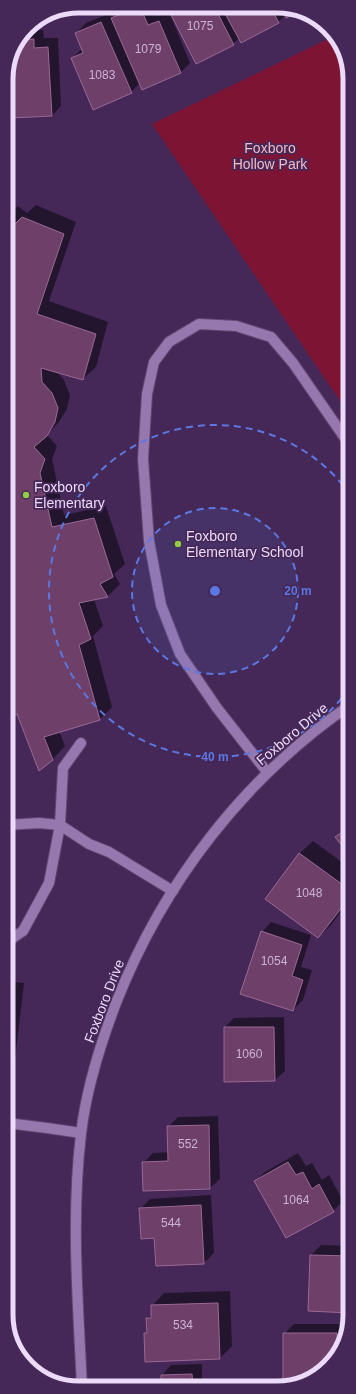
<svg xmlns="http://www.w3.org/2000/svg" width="356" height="1394" viewBox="0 0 356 1394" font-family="Arial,sans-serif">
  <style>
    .green { fill: #7d1433 }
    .shadow { fill: #0007 }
    .building { fill: #6d3f69; stroke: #9a6995 }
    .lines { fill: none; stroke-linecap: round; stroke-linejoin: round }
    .lane-casing { stroke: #614671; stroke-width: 12 }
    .street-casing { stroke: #614671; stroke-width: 12 }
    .secondary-casing { stroke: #614671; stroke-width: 12 }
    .lane { stroke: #9778ae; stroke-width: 10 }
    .street { stroke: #9778ae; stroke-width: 10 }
    .secondary { stroke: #9778ae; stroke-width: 10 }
    .ring { fill: none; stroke: #5b78e2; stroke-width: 2; stroke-dasharray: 7 5 }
    .poi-dot { fill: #90cd41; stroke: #452858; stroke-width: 1.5 }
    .labels { text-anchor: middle; stroke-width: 3.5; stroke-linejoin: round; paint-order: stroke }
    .number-label { font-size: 12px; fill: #ccb3d4 }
    .park-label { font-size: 14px; fill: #f7bac2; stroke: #452858 }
    .poi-label { font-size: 14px; fill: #ebdaf8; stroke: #452858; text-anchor: start }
    .street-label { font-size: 14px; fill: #ebdaf8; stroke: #452858 }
    .rim { fill: none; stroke: #ebdaf8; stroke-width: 5 }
    .centre { fill: #5b78e2; stroke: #452858; stroke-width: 2 }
    .ring-label { font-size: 12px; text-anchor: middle; font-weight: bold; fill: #5b78e2; stroke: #452858; stroke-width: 3.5; stroke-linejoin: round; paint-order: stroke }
  </style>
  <rect width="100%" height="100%" fill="#452858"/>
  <!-- green -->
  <polygon class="green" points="334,36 349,69 349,414 152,124"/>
  <!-- shadow -->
  <g class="shadow">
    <polygon points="126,7 154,7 158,16 170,11 168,7 296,8 286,15 278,22 239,38 233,44 171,13 170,14 190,63 181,72 142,88 140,83 131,92 72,58 83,48 76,33 86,23 111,13 113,17 122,8"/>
    <polygon points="43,30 44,38 58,38 61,106 52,116 9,68 26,31"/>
    <polygon points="36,205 76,222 49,301 108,322 96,367 83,379 57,372 64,380 70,395 67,409 59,422 47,435 57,446 52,459 64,515 106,506 125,564 114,574 120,584 108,596 94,599 103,626 93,636 112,707 100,719 59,731 65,746 53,759 39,769 17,712 6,718 6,218 18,206 27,213"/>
    <polygon points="350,825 350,855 337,837"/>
    <polygon points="313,841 350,868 350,899 331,925 318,937 266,899 300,853"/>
    <polygon points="271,922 311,935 301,967 312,970 303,1000 293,1010 262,932"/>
    <polygon points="7,981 24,983 14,1069 7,1076"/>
    <polygon points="284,1017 285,1071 275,1080 225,1027 234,1018"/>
    <polygon points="218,1116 220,1179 210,1188 143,1163 153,1153 169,1152 168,1127 178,1117"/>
    <polygon points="298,1153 306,1166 312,1163 322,1180 329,1175 343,1201 333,1211 286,1237 255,1181 265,1172"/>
    <polygon points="211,1195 214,1253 204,1263 157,1265 155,1237 140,1209 150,1199"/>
    <polygon points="321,1245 350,1246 350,1312 309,1310 311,1255"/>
    <polygon points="230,1291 232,1346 220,1358 146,1361 145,1333 148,1330 147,1319 152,1314 152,1306 164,1293"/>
    <polygon points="294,1324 347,1324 347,1327 332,1363 294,1384 284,1334"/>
    <polygon points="202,1364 202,1387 162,1387 162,1375 171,1365"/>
  </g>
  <!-- building -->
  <g class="building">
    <polygon points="138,7 140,7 148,25 159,21 181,73 142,90 111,18"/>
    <polygon points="167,7 215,8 234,45 196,64"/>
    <polygon points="222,8 271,8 279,23 241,43"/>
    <polygon points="281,8 296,8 300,11 286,18"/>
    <polygon points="101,22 132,93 93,110 71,58 83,53 75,33"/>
    <polygon points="34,39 34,48 48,47 52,116 11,118 8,70 22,40"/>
    <polygon points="22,217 64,234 37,314 96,334 83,380 41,368 42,382 52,393 58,408 55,422 47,436 34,447 45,459 40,473 52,527 94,518 113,577 100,584 108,597 79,603 91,639 79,645 100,720 44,737 53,760 39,771 17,714 6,719 6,219 14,225"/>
    <polygon points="350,827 350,856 335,837"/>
    <polygon points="299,853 350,890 350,897 318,938 265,899"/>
    <polygon points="261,931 302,945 292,976 303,980 293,1011 240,994"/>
    <polygon points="7,995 12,995 7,1041"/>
    <polygon points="224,1027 274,1027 275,1081 224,1082"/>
    <polygon points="209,1125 210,1189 143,1191 142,1162 168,1161 167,1126"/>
    <polygon points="288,1162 296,1175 303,1172 312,1189 319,1184 334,1212 286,1238 254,1181"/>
    <polygon points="201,1205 204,1264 156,1266 154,1238 141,1239 139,1208"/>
    <polygon points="310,1255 350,1256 350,1313 308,1311"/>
    <polygon points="218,1303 220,1359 145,1362 144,1333 147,1333 146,1318 151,1318 151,1305"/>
    <polygon points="283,1333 337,1333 337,1350 332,1363 292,1385 283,1385"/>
    <polygon points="192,1374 193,1387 161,1387 161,1375"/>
  </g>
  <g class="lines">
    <!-- lane casing -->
    <g class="lane-casing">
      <g id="lane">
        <polyline points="267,772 217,708 180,654 161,605 149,541 143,459 147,394 154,362 169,342 199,324 236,326 271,337 293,363 349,444"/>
        <polyline points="6,825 39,823 60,825 89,844 109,852 173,891"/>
        <polyline points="7,942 23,931 49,883 60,825 63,768 81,743"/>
      </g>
    </g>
    <!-- street casing -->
    <g class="street-casing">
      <g id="street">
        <polyline points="350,1039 348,1059 350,1088"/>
        <polyline points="7,1123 47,1128 81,1133"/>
      </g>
    </g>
    <!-- secondary casing -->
    <g class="secondary-casing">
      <path id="secondary" d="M82,1387C78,1303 71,1218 81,1134C86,1090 100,1045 116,1003C163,883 244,778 350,705"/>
    </g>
    <!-- lane -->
    <use href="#lane" class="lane"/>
    <!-- street -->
    <use href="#street" class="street"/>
    <!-- secondary -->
    <use href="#secondary" class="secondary"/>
  </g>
  <!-- distance rings -->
  <circle cx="215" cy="591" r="83" fill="#5b78e2" fill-opacity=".12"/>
  <g class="ring">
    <circle cx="215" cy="591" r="83"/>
    <path d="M349 689A166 166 0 1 1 349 493"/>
  </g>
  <!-- markers -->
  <g class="poi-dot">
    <circle cx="26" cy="495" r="4"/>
    <circle cx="178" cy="544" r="4"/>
  </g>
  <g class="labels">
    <!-- number labels -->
    <g class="number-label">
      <text x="200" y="30">1075</text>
      <text x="148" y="53">1079</text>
      <text x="102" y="79">1083</text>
      <text x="309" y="897">1048</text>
      <text x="274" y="965">1054</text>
      <text x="249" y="1058">1060</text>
      <text x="188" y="1148">552</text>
      <text x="296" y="1204">1064</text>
      <text x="171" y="1227">544</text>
      <text x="183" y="1329">534</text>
    </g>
    <!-- park labels -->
    <g class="park-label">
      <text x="270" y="153">Foxboro<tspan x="270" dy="16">Hollow Park</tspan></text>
    </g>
    <!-- poi labels -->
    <g class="poi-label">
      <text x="34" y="492">Foxboro<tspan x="34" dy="16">Elementary</tspan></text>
      <text x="186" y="541">Foxboro<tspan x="186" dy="16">Elementary School</tspan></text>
    </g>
    <!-- street labels -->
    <g class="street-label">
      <text transform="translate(292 734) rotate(-40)" y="5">Foxboro Drive</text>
      <text transform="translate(104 1001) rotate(-69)" y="5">Foxboro Drive</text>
    </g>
  </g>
  <!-- crop -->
  <path d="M0 0H356V1394H0ZM79 13H277A66 66 0 0 1 343 79V1315A66 66 0 0 1 277 1381H79A66 66 0 0 1 13 1315V79A66 66 0 0 1 79 13Z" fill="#452858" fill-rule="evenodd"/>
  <path class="rim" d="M79 13H277A66 66 0 0 1 343 79V1315A66 66 0 0 1 277 1381H79A66 66 0 0 1 13 1315V79A66 66 0 0 1 79 13Z"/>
  <circle cx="215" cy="591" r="6" class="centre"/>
  <g class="ring-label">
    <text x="298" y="595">20 m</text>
    <text x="215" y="761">40 m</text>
  </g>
</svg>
